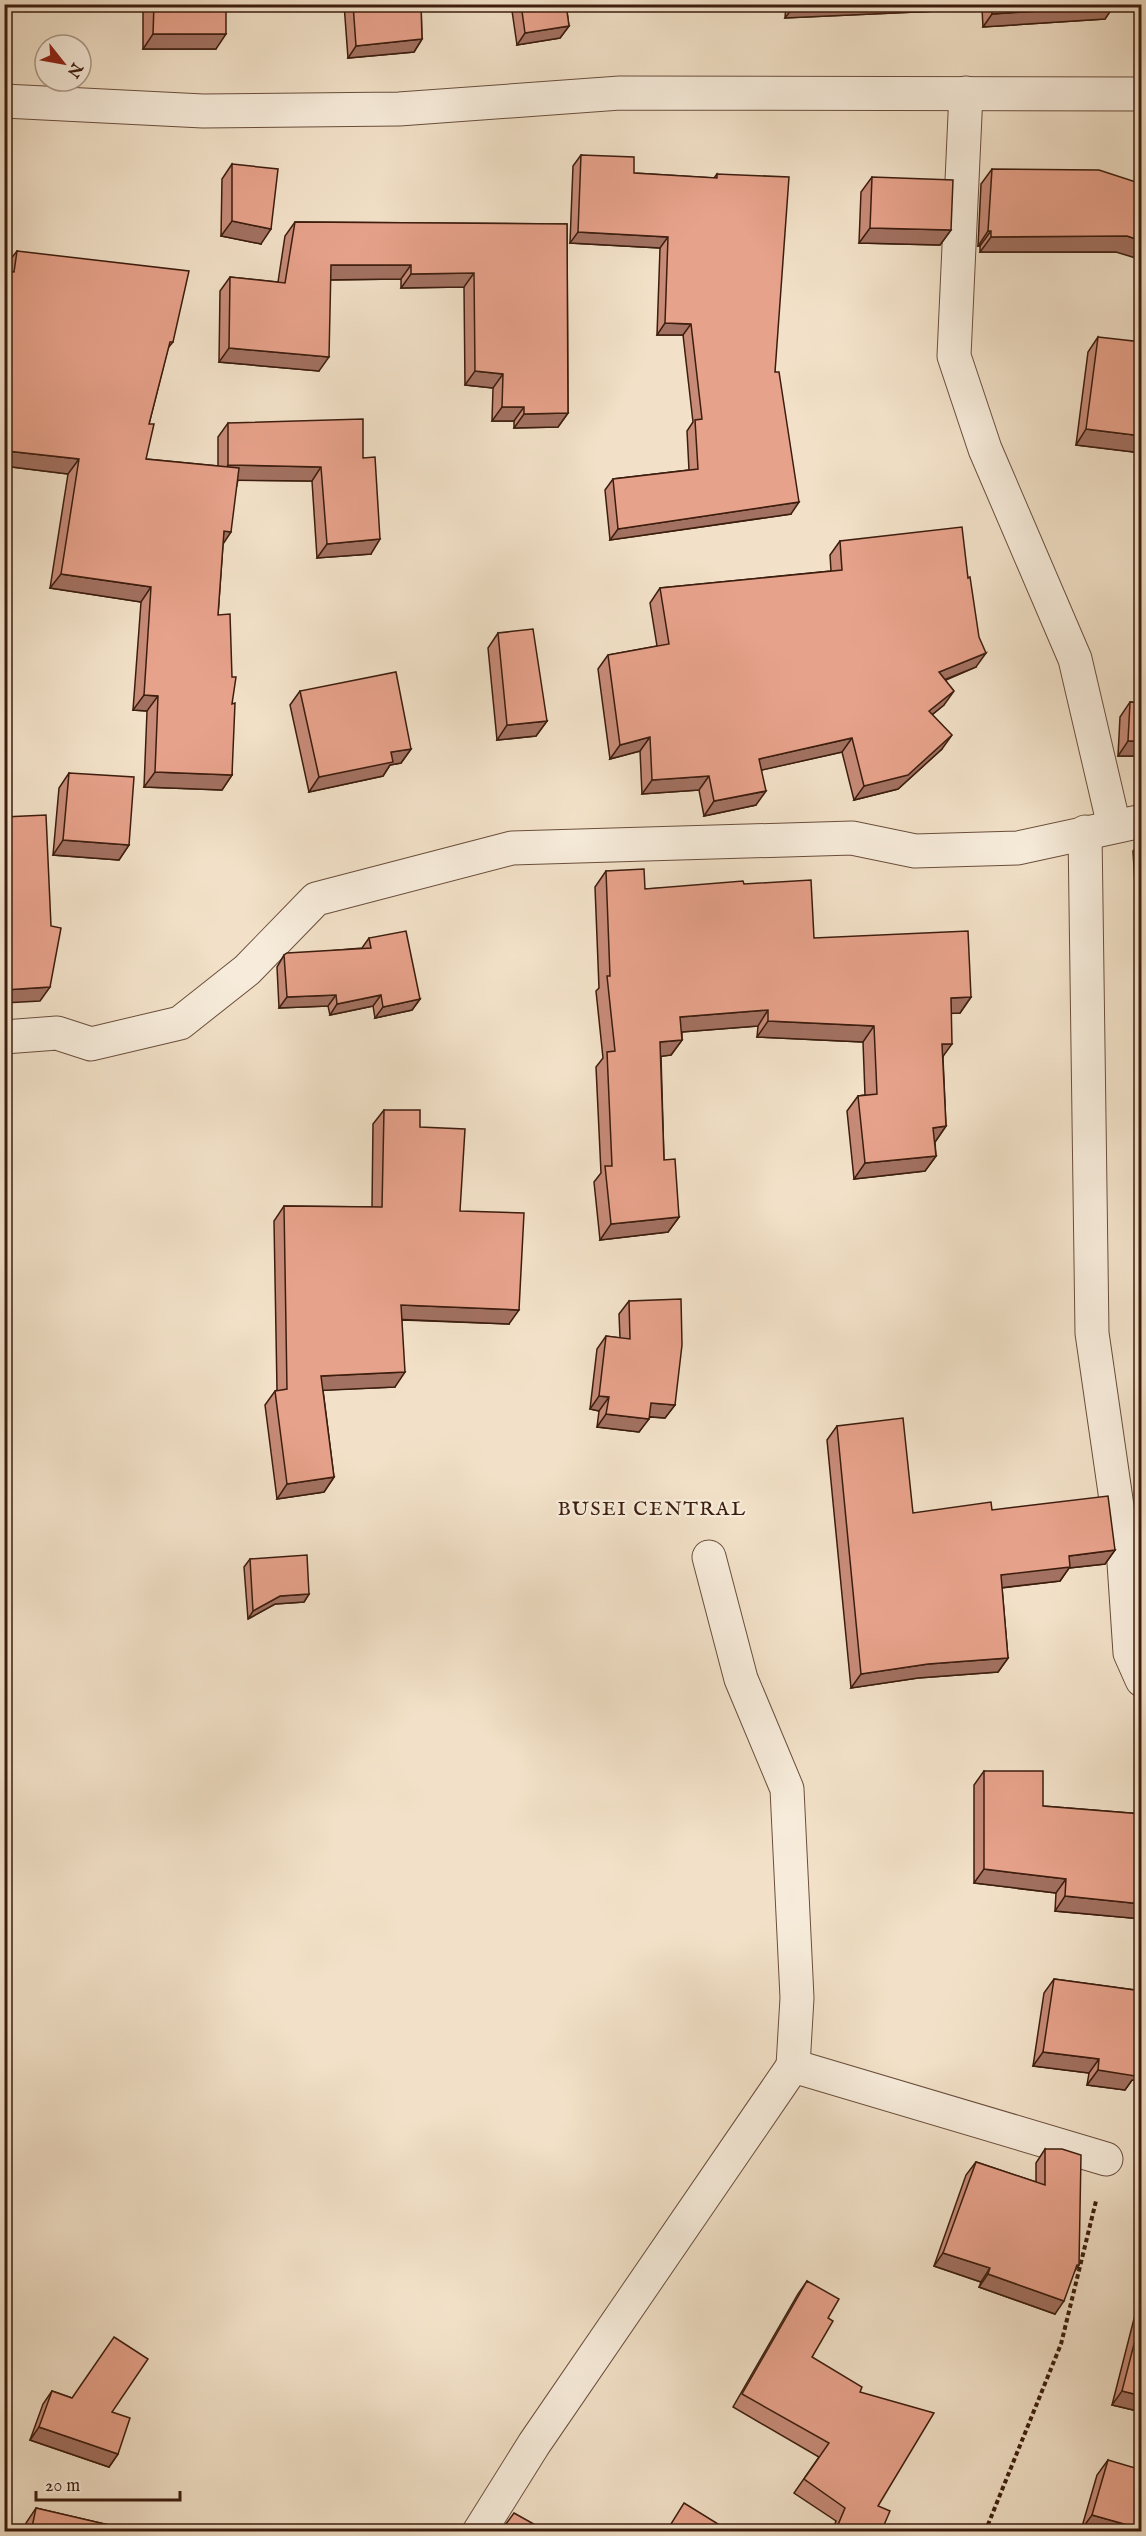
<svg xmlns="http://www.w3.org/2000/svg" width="1146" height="2536" viewBox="0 0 1146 2536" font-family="'IM FELL English',serif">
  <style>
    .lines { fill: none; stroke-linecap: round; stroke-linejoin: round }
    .minor-casing { stroke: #6a4e3c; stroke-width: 35 }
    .path { stroke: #3c1d0e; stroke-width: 4; stroke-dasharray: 4.5 3; stroke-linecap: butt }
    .minor { stroke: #f7ecdb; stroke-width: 33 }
    .wall { fill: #c78b78; stroke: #3c1d0e; stroke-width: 1.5 }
    .shaded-wall { fill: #a27161; stroke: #3c1d0e; stroke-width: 1.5 }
    .building { fill: #e7a28b; stroke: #3c1d0e; stroke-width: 1.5 }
    .labels { text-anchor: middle; stroke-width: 4.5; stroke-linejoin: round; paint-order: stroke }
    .quarter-label { font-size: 20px; letter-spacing: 1.5px; fill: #3c1d0e; stroke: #f7ecdb }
  </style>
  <rect width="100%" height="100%" fill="#f2e1c8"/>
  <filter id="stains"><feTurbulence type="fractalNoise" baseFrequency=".00333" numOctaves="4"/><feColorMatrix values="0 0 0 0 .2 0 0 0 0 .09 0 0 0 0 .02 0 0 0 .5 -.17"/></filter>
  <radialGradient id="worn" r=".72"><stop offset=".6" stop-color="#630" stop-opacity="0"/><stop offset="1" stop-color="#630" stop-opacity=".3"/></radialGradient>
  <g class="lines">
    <!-- minor casing -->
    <g class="minor-casing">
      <g id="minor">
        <polyline points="966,93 954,356 985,449 1075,659 1114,826"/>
        <polyline points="4,101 203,111 399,109 620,93 1142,94"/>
        <polyline points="1085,832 1092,1333 1123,1548 1130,1653 1142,1680"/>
        <polyline points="4,1037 57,1033 91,1044 180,1023 247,970 316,899 512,848 852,838 915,851 1018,848 1142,821"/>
        <polyline points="709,1557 741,1679 787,1789 797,1998 793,2066"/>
        <polyline points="479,2532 534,2444 793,2066 1106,2159"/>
      </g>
    </g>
    <!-- path -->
    <polyline class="path" points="985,2532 1061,2344 1096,2201"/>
    <!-- minor -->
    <use href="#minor" class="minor"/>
  </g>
  <!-- wall -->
  <g class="wall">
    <polygon points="143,4 226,4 216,49 143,49"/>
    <polygon points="344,4 421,4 422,39 414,52 348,58"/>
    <polygon points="511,4 566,4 569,26 560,38 517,45"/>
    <polygon points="786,4 1114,4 1105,19 983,27 982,9 785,18"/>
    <polygon points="581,155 634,173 714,178 717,174 775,372 791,514 610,540 605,490 613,479 689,470 687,431 693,422 683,335 657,335 660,248 570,243 573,166"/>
    <polygon points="232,164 261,244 221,236 222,179"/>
    <polygon points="992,169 1116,252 980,252 980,246 978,246 981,184"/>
    <polygon points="872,177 951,230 940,245 859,243 861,192"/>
    <polygon points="295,222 567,224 568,413 558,427 514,428 514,421 492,421 493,388 465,385 464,287 401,288 401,279 330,280 319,371 219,362 220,291 230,277 278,282 285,236"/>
    <polygon points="17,251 173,342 168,348 149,424 146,459 218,466 218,437 228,423 363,458 371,554 317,558 312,481 238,480 223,544 218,615 232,704 232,775 222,790 144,787 147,711 133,710 141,602 50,588 68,474 4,466 4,271 6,271 6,265"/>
    <polygon points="1098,337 1142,453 1076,445 1088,352"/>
    <polygon points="840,541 976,667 946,680 944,705 932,715 942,749 898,789 854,800 842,752 761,770 756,805 704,816 699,790 642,794 640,751 610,759 598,669 608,655 657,646 650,603 660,588 831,571 830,555"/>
    <polygon points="498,633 547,721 536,736 497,740 488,648"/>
    <polygon points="300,691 411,749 401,763 390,765 383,776 309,792 290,705"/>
    <polygon points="1130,702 1142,703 1142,756 1118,756 1120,717"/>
    <polygon points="69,773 129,845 119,860 53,855 59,788"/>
    <polygon points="1142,840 1142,997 1133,851"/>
    <polygon points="606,871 645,889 744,884 814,938 971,997 960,1013 951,1013 943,1058 946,1126 935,1142 936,1156 925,1171 854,1179 847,1111 858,1096 865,1095 863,1042 757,1037 758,1026 682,1032 682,1040 671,1055 661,1056 664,1160 679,1217 668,1232 600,1240 594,1182 601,1173 596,1067 603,1058 596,991 599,988 595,887"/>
    <polygon points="369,938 420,999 412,1010 375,1018 373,1006 330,1015 328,1006 279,1008 277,967 284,955 362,948"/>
    <polygon points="384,1110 420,1127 460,1211 509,1324 402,1320 395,1387 323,1390 334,1477 324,1492 277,1499 265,1405 275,1391 277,1390 274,1221 284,1206 372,1207 373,1124"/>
    <polygon points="629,1301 675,1405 665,1418 649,1417 639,1432 597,1427 599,1411 590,1409 597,1349 606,1336 620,1338 619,1314"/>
    <polygon points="837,1426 913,1513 992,1510 1115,1550 1105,1564 1069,1568 1060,1581 1002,1588 1008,1658 998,1672 918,1678 851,1688 827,1440"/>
    <polygon points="250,1559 309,1594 304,1602 275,1604 248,1619 244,1567"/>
    <polygon points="984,1771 1043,1806 1142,1814 1142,1919 1055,1911 1056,1893 974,1883 974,1785"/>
    <polygon points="1054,1979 1142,1991 1142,2077 1139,2081 1132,2080 1125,2090 1087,2085 1089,2073 1033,2066 1044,1993"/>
    <polygon points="1045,2149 1079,2265 1074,2272 1055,2314 979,2287 981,2282 934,2266 966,2175 976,2162 1036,2182 1036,2163"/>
    <polygon points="807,2281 828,2318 812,2357 860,2392 881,2532 832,2532 836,2521 794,2493 819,2457 733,2407 798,2294"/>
    <polygon points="1142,2298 1142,2412 1112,2405 1138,2303"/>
    <polygon points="52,2391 112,2412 118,2454 109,2467 30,2440 43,2404"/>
    <polygon points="1108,2460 1142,2532 1086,2532 1081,2530 1097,2475"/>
    <polygon points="36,2508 139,2532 24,2532 26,2523"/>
  </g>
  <!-- shaded-wall -->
  <g class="shaded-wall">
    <polygon points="815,4 985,4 982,9 785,18 794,6"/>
    <polygon points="1114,6 1105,19 983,27 992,14"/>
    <polygon points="569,26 560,38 517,45 525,33"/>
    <polygon points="153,34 226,34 216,49 143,49"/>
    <polygon points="422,39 414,52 348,58 356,46"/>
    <polygon points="232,221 271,229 261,244 221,236"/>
    <polygon points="870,228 951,230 940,245 859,243"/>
    <polygon points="988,231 991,231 980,246 978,246"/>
    <polygon points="578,232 668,237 660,248 570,243"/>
    <polygon points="1127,236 1142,241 1142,260 1116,252 980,252 991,237"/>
    <polygon points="331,265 411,265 401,279 321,280"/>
    <polygon points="474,273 464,287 401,288 411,274"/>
    <polygon points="665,323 691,324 683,335 657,335"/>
    <polygon points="229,348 329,357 319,371 219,362"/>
    <polygon points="475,371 503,374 493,388 465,385"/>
    <polygon points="502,407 524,407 514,421 492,421"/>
    <polygon points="568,413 558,427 514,428 524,414"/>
    <polygon points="1086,429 1142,436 1142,453 1076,445"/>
    <polygon points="4,438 9,438 4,445"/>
    <polygon points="7,451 79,459 68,474 4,466 4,454"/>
    <polygon points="228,465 321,467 312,481 218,480"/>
    <polygon points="799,502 791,514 610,540 618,529"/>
    <polygon points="224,531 231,532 221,547"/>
    <polygon points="380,539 371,554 317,558 327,544"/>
    <polygon points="61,574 151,587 141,602 50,588"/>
    <polygon points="986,653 976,667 929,686 939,672"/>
    <polygon points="954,691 944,705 919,725 929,711"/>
    <polygon points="144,695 158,696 147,711 133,710"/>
    <polygon points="547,721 536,736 497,740 507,725"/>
    <polygon points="952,735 942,749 898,789 854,800 864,786"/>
    <polygon points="650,737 640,751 610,759 620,745"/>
    <polygon points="852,738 842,752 749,773 759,759"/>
    <polygon points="1128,741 1142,741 1142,756 1118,756"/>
    <polygon points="411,749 401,763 390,765 383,776 309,792 319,777 391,752"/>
    <polygon points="155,772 232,775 222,790 144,787"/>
    <polygon points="709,776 699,790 642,794 652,780"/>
    <polygon points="766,791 756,805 704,816 714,801"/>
    <polygon points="63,840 129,845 119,860 53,855"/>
    <polygon points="50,987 40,1001 4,1003 4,990"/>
    <polygon points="336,995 328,1006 279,1008 287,997"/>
    <polygon points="381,995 373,1006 330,1015 337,1004"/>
    <polygon points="971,997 960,1013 940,1014 951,998"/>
    <polygon points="420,999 412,1010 375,1018 383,1007"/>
    <polygon points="768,1010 758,1026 669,1033 680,1017"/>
    <polygon points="768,1021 874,1026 863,1042 757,1037"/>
    <polygon points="682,1040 671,1055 649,1058 660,1042"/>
    <polygon points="942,1044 952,1044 941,1059"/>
    <polygon points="946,1126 935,1142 922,1143 933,1128"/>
    <polygon points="936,1156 925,1171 854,1179 865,1163"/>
    <polygon points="679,1217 668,1232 600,1240 611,1224"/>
    <polygon points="401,1305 519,1310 509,1324 391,1319"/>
    <polygon points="405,1372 395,1387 311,1391 321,1376"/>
    <polygon points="599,1396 609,1397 599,1411 590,1409"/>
    <polygon points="651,1403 675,1405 665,1418 641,1416"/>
    <polygon points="606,1414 649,1419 639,1432 597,1427"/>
    <polygon points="334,1477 324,1492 277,1499 287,1484"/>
    <polygon points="1115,1550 1105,1564 1069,1568 1060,1581 991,1589 1001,1575 1069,1556"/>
    <polygon points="309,1594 304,1602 275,1604 248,1619 253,1611 280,1596"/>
    <polygon points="1008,1658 998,1672 918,1678 851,1688 861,1674 928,1664"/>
    <polygon points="984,1869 1066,1879 1056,1893 974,1883"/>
    <polygon points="1065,1896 1142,1904 1142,1919 1055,1911"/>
    <polygon points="1043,2052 1099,2059 1089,2073 1033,2066"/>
    <polygon points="1136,2065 1142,2065 1142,2077 1139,2081 1132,2080 1125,2090 1087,2085 1098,2070"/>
    <polygon points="943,2253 990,2268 981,2282 934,2266"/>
    <polygon points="988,2274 1064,2301 1055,2314 979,2287"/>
    <polygon points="1122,2391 1142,2396 1142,2412 1112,2405"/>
    <polygon points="39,2427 118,2454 109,2467 30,2440"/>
    <polygon points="1092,2515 1142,2529 1142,2532 1086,2532 1081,2530"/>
  </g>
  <!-- building -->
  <g class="building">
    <polygon points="154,4 226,4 226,34 153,34"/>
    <polygon points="353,4 421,4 422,39 356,46"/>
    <polygon points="521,4 566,4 569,26 525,33"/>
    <polygon points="992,4 1114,4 1114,6 992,14"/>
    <polygon points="581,155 634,157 634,173 717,178 717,174 789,177 775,372 779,372 799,502 618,529 613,479 698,469 695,420 702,419 691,324 665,323 668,237 578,232"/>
    <polygon points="232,164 278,169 271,229 232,221"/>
    <polygon points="992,169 1099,170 1142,184 1142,241 1127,236 991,237 991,231 988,231"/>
    <polygon points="872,177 953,180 951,230 870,228"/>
    <polygon points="295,222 567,224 568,413 524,414 524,407 502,407 503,374 475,371 474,273 411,274 411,265 331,265 329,357 229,348 230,277 285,283"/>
    <polygon points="17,251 189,271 173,342 170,342 149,424 154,424 146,459 239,468 231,532 224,531 218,615 230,614 232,677 236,677 232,704 235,703 232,775 155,772 158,696 144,695 151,587 61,574 79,459 7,451 9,438 4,438 4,271 14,272"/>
    <polygon points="1098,337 1142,342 1142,436 1086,429"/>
    <polygon points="363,419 363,458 375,457 380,539 327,544 321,467 228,465 228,423"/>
    <polygon points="962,527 968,578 970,577 979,637 986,653 939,672 954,691 929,711 952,735 908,775 864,786 852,738 759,759 766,791 714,801 709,776 652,780 650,737 620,745 608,655 669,644 660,588 842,570 840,541"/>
    <polygon points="533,629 547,721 507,725 498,633"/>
    <polygon points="396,672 411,749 391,752 393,762 319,777 300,691"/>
    <polygon points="1130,702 1142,703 1142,741 1128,741"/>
    <polygon points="69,773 134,777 129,845 63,840"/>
    <polygon points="46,815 51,926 61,928 50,987 4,990 4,817"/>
    <polygon points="644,869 645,889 743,881 744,884 811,880 814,938 968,931 971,997 951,998 952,1044 942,1044 946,1126 933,1128 936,1156 865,1163 858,1096 877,1094 874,1026 768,1021 768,1010 680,1017 682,1040 660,1042 664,1160 675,1159 679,1217 611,1224 605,1166 612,1166 607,1052 615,1051 607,976 610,976 606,871"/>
    <polygon points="406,931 420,999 383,1007 381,995 337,1004 336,995 287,997 284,955 287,953 371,948 369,938"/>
    <polygon points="384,1110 420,1110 420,1127 465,1129 460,1211 524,1213 519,1310 401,1305 405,1372 321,1376 334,1477 287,1484 275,1391 287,1389 284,1206 382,1207"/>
    <polygon points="681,1299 682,1345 675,1405 651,1403 649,1419 606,1414 609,1397 599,1396 606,1336 630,1339 629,1301"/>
    <polygon points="903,1418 913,1513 991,1502 992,1510 1108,1496 1115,1550 1069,1556 1070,1567 1001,1575 1008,1658 928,1664 861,1674 837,1426"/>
    <polygon points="307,1555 309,1594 280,1596 253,1611 250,1559"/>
    <polygon points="984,1771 1043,1771 1043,1806 1142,1814 1142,1904 1065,1896 1066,1879 984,1869"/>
    <polygon points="1054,1979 1142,1991 1142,2065 1136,2065 1135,2076 1098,2070 1099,2059 1043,2052"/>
    <polygon points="1045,2149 1062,2149 1081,2155 1079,2265 1077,2265 1064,2301 988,2274 990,2268 943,2253 976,2162 1045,2185"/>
    <polygon points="807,2281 839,2299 828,2318 833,2321 812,2357 862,2387 860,2392 934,2413 878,2506 890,2511 881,2532 835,2532 845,2508 804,2479 829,2443 742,2394"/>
    <polygon points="1142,2313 1142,2396 1122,2391"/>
    <polygon points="114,2337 148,2359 112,2412 130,2418 118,2454 39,2427 52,2391 72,2398"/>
    <polygon points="1108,2460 1142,2470 1142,2529 1092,2515"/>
    <polygon points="684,2503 731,2532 666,2532"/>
    <polygon points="36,2508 139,2532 31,2532"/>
    <polygon points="514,2513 548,2532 500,2532"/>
  </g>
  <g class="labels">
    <!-- quarter labels -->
    <g class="quarter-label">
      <text x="652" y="1515">BUSEI CENTRAL</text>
    </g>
  </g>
  <!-- margin -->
  <rect width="1146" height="2536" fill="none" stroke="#f2e1c8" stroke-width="24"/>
  <rect x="6" y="6" width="1134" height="2524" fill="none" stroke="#3c1d0e" stroke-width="3"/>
  <rect x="12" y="12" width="1122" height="2512" fill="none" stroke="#3c1d0e" stroke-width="1.5"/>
  <!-- north arrow -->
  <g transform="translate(63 63) rotate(121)"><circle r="28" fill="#f7ecdb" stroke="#ac9989" stroke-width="1.5"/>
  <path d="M0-4.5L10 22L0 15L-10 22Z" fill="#8f2418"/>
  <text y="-9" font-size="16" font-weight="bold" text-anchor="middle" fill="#3c1d0e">N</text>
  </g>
  <!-- scale -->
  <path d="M36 2491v9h144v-9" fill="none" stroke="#3c1d0e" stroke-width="3"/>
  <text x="45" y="2491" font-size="18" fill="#3c1d0e" stroke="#f7ecdb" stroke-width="4.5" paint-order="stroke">20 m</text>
  <rect width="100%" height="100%" filter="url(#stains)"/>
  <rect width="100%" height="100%" fill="url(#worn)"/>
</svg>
